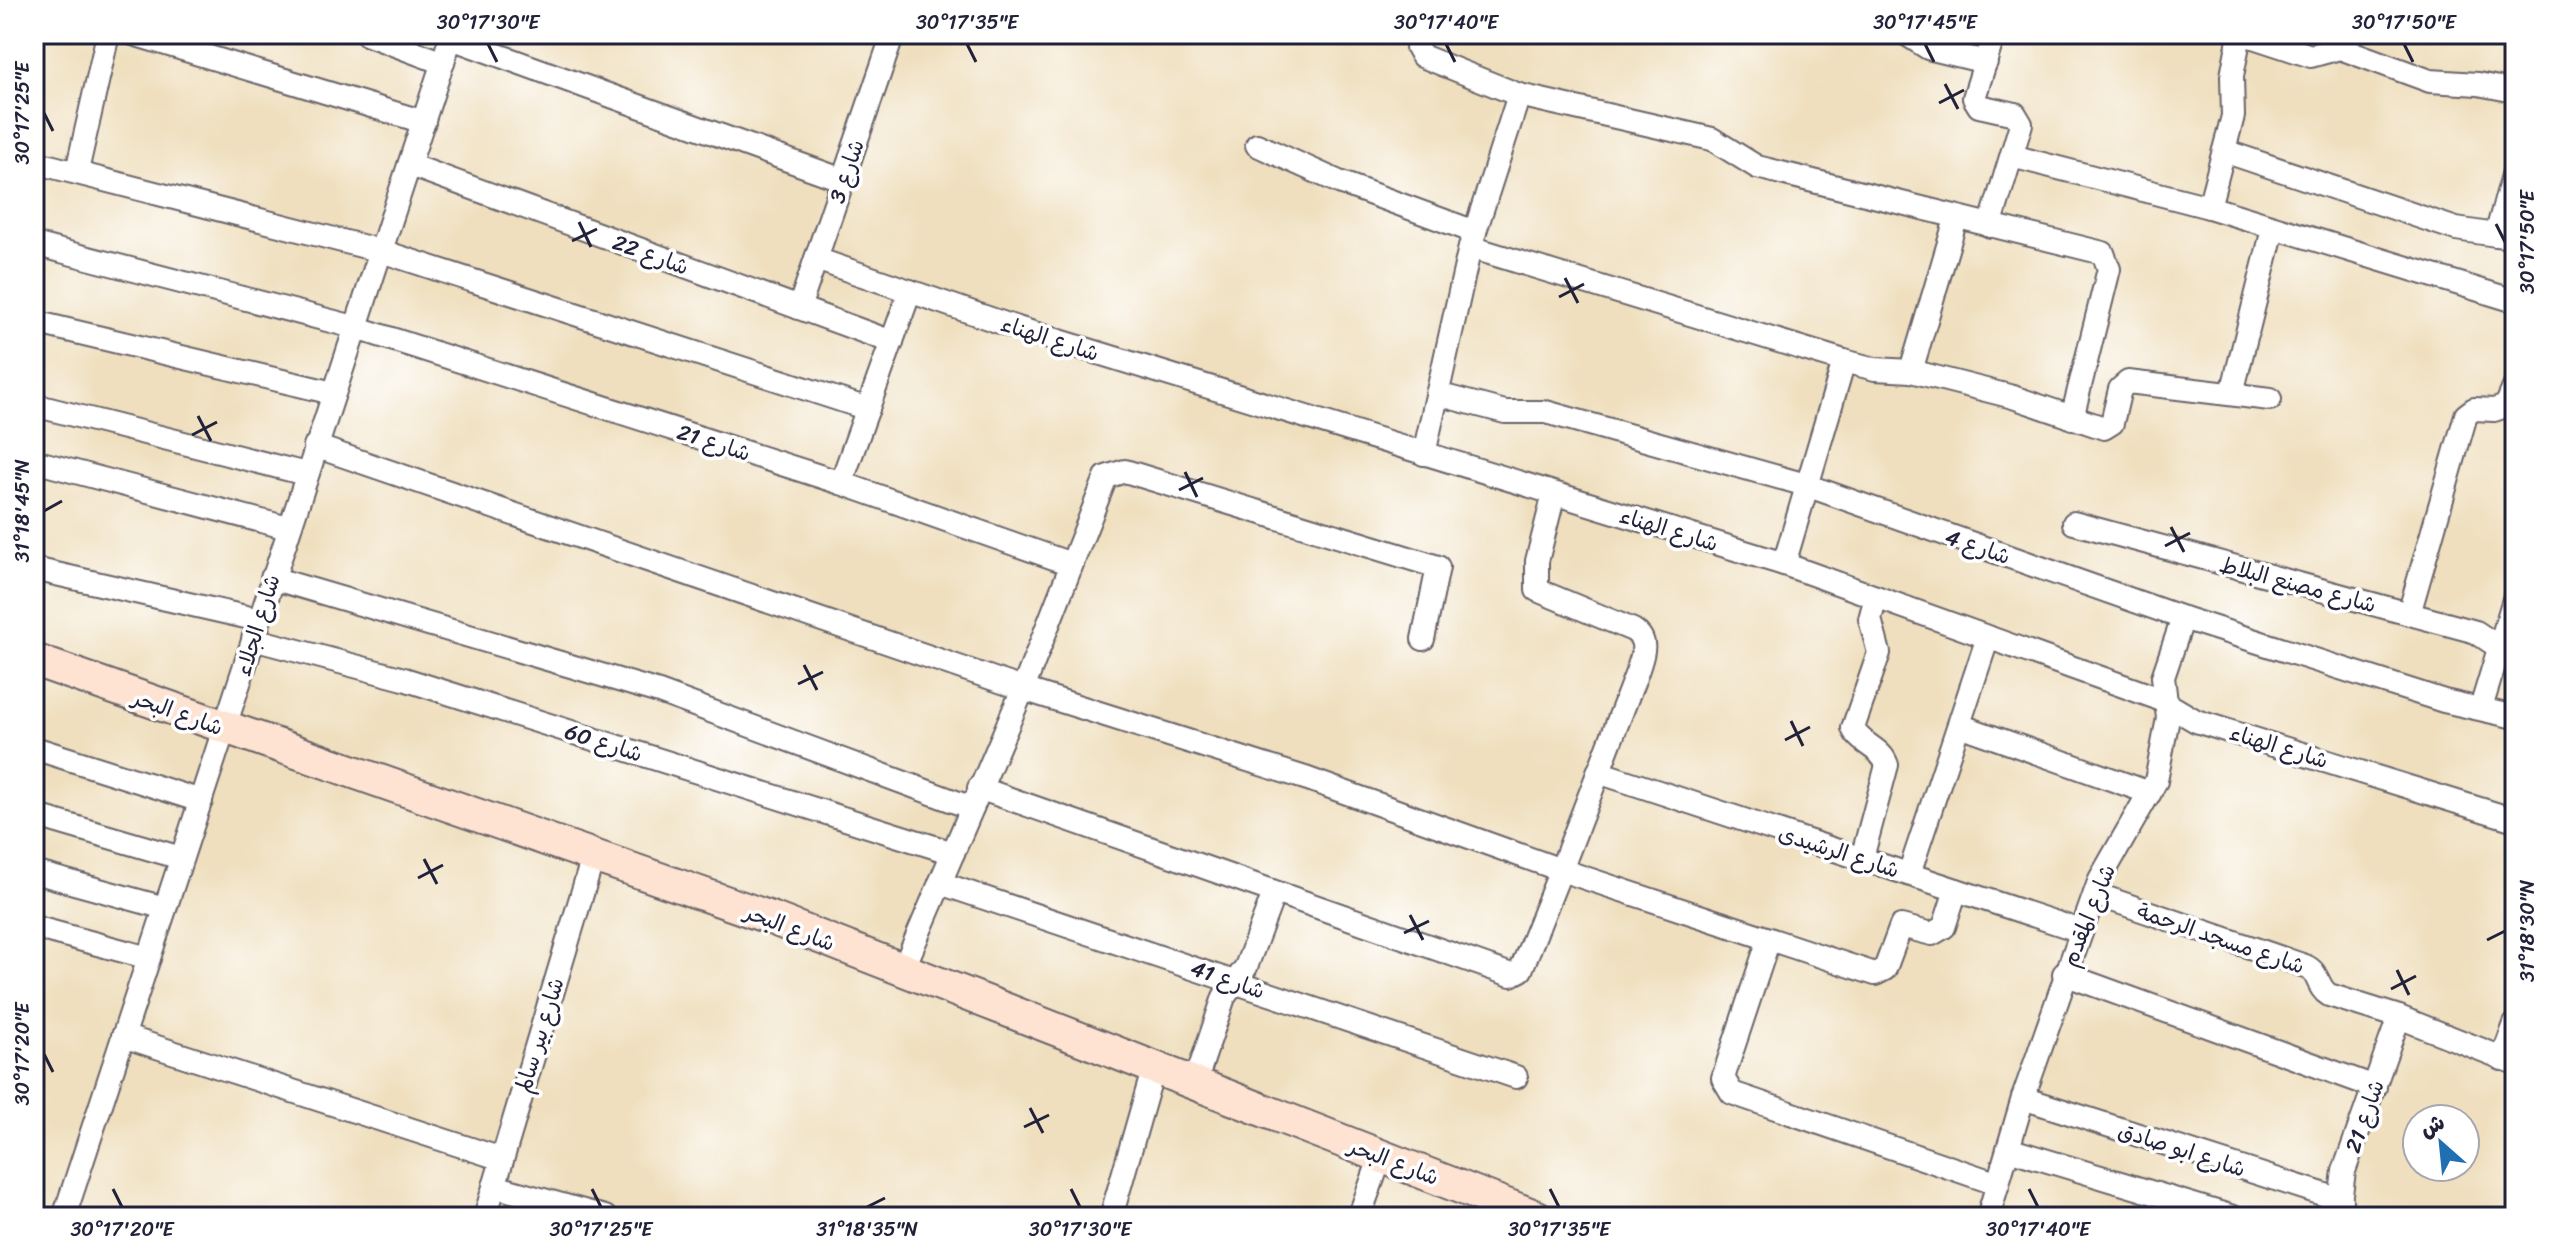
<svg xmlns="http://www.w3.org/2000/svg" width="2549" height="1251" viewBox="0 0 2549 1251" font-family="Sriracha,'Playpen Sans Arabic',sans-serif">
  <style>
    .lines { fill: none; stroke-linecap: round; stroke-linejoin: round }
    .street-casing { stroke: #6a6469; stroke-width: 26 }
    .secondary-casing { stroke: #6a6469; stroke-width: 36 }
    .street { stroke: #fff; stroke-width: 22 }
    .secondary { stroke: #fee3d2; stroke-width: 32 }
    .ticks { fill: none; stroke: #22223b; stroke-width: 3 }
    .labels { text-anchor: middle; stroke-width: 7; stroke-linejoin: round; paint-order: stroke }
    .street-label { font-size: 22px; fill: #22223b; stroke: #fff }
    .neatline { fill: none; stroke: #22223b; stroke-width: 3 }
    .ticks-label { font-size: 20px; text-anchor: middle; fill: #22223b }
  </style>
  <rect width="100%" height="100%" fill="#fff"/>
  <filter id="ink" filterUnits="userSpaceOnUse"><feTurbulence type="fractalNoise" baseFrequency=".0125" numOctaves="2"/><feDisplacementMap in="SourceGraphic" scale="16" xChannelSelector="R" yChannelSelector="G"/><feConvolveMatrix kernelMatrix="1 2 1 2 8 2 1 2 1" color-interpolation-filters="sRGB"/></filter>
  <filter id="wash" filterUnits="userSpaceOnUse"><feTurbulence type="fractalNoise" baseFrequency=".006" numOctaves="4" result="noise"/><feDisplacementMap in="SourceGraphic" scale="32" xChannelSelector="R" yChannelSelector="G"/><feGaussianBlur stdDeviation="1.8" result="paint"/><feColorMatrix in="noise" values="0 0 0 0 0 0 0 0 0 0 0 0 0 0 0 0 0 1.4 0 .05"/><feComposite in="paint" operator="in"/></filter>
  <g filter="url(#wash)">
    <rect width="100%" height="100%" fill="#efdfbe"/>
  </g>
  <g filter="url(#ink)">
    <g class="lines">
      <!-- street casing -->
      <g class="street-casing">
        <g id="street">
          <polyline points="133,34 424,122"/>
          <polyline points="366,34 443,63"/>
          <polyline points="1418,34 1417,47 1422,56 1519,95 1712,139 1757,167 2103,253 2109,269 2072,418"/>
          <polyline points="1906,34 1928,48 1986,62"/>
          <polyline points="2240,34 2232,76 2233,116 2209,207 2515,301"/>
          <polyline points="2244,34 2311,56 2340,48 2430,81 2478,84 2515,91"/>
          <polyline points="451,38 843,180"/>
          <polyline points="1519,95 1470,247 1844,361 1875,369 1911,371 2013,397 2104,428 2112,423 2120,389 2128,382 2270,399"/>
          <polyline points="1257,145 1339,182 1475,232"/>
          <polyline points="2224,151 2456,229 2496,235"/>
          <polyline points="2012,156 2209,207"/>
          <polyline points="34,162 381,251 868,409"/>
          <polyline points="410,165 892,342"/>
          <polyline points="2515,168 2496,235 2515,237"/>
          <polyline points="77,171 108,34"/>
          <polyline points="1990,226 2021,124 2015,114 1979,106 1974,98 1994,34"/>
          <polyline points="34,244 354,327 841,483 1071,564"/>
          <polyline points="816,259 1014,327 1784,564 2157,698 2196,721 2515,820"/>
          <polyline points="799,308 893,34"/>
          <polyline points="34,322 333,393"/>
          <polyline points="1911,371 1956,219"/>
          <polyline points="2232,393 2273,229"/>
          <polyline points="1437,394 1505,412 1546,412 1806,485 2183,618 2444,701 2515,717"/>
          <polyline points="34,405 306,474"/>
          <polyline points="315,446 1023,689 1308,779 1561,870 1521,970 1511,975 979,788"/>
          <polyline points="1424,454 1470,247"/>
          <polyline points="34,461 288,528"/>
          <polyline points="841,483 910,291"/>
          <path d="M1554,494L1537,561V590L1633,630C1650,641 1642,656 1637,672L1561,870L1875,974L1885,969L1901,926L1932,934L1944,927L1956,890"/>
          <polyline points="2074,523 2476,632 2515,658"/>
          <polyline points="1784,564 1844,361"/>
          <polyline points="34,569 259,620"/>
          <polyline points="272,578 659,692 972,808"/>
          <polyline points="2409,614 2466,415 2474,409 2494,410 2506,406 2515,385"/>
          <polyline points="253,639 404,679 953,853"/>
          <polyline points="2481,708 2515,596"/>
          <polyline points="1959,725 2150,793"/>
          <polyline points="34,748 201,801"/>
          <polyline points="1598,772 2081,931"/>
          <polyline points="34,815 181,858"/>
          <path d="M1862,858L1887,765C1881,747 1860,745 1853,728L1879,653L1870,619L1876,597"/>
          <polyline points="34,872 165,908"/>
          <polyline points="1909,874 1988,637"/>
          <polyline points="940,883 1516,1077"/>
          <path d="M2095,894L2305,966C2320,972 2316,987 2329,995L2399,1017L2515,1063"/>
          <polyline points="34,927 149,958"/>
          <polyline points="1769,939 1723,1078 1732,1093 1998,1184"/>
          <polyline points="902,972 1023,689 1106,477 1125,471 1438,567 1423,639"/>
          <polyline points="2064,974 2375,1087"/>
          <polyline points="123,1036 502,1159"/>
          <polyline points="2502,1059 2515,1024"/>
          <polyline points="1195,1083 1224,997 1246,967 1274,893"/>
          <polyline points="2023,1098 2341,1200"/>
          <polyline points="2008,1149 2233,1217"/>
          <polyline points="494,1186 605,1217"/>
          <polyline points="64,1217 452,34"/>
          <polyline points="485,1217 594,854"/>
          <polyline points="1111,1217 1154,1067"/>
          <polyline points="1359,1217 1381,1156"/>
          <polyline points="1988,1217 2023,1098 2100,879 2156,781 2168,718 2163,677 2183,618"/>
          <polyline points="2338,1217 2344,1171 2399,1017"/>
        </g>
      </g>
      <!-- secondary casing -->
      <g class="secondary-casing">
        <polyline id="secondary" points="34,660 771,918 1537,1217"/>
      </g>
      <!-- street -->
      <use href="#street" class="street"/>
      <!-- secondary -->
      <use href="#secondary" class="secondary"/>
    </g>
  </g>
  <!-- ticks -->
  <path class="ticks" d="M488,44L497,62M967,44L976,62M1446,44L1455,62M1925,44L1934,62M2404,44L2413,62M1945,84L1958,109M1939,103L1964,90M44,113L53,131M579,222L591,247M2496,224L2505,242M572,241L597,229M1565,278L1578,303M1559,297L1584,284M198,416L211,441M192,435L217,422M1185,472L1197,497M1179,490L1203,478M44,511L62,501M2171,527L2184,552M2165,546L2190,533M804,665L817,690M798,684L823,672M1791,721L1803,746M1785,740L1810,727M424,859L437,884M418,878L443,865M1410,915L1423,940M1404,933L1429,921M2487,940L2505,931M2397,970L2409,995M2391,989L2416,976M44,1054L53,1072M1030,1108L1043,1133M1024,1127L1049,1115M113,1189L122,1207M592,1189L601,1207M1071,1189L1080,1207M1550,1189L1559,1207M2029,1189L2038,1207M867,1207L885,1198"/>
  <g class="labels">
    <!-- street labels -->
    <g class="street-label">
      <text transform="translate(846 171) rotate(-71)" y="8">شارع 3</text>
      <text transform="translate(651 254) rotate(20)" y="8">شارع 22</text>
      <text transform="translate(1050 338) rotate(18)" y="8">شارع الهناء</text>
      <text transform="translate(714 442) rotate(18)" y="8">شارع 21</text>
      <text transform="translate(1669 529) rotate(17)" y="8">شارع الهناء</text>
      <text transform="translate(1978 546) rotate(19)" y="8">شارع 4</text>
      <text transform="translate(2298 584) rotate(15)" y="8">شارع مصنع البلاط</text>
      <text transform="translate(257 625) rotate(-73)" y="8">شارع الجلاء</text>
      <text transform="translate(178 712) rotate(20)" y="8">شارع البحر</text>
      <text transform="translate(604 742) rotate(18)" y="8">شارع 60</text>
      <text transform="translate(2279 746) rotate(17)" y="8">شارع الهناء</text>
      <text transform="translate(1839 851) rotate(18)" y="8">شارع الرشيدى</text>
      <text transform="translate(2088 915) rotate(-68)" y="8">شارع المقدم</text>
      <text transform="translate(790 927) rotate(21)" y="8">شارع البحر</text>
      <text transform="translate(2221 938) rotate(19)" y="8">شارع مسجد الرحمة</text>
      <text transform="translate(1228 979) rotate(19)" y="8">شارع 41</text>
      <text transform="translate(539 1035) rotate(-73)" y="8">شارع بير سالم</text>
      <text transform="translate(2364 1116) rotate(-70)" y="8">شارع 21</text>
      <text transform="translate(2182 1149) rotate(18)" y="8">شارع ابو صادق</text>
      <text transform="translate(1394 1161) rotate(21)" y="8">شارع البحر</text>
    </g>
  </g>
  <!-- margin -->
  <rect width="2549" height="1251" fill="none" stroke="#fff" stroke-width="88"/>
  <!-- north arrow -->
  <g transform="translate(2441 1143) rotate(333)"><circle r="38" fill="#ffffff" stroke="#a7a7b1" stroke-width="2"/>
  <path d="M0-6L14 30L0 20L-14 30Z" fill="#1f6fb2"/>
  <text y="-12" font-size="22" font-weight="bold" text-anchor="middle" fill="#22223b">ش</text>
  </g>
  <rect x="44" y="44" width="2461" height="1163" class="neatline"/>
  <g class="ticks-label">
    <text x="488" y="29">30°17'30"E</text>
    <text x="967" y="29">30°17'35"E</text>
    <text x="1446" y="29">30°17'40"E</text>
    <text x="1925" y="29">30°17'45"E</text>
    <text x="2404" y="29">30°17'50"E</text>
    <text transform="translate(22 113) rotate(-90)" y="7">30°17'25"E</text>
    <text transform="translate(2527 242) rotate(-90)" y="7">30°17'50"E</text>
    <text transform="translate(22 511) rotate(-90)" y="7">31°18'45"N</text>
    <text transform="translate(2527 931) rotate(-90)" y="7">31°18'30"N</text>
    <text transform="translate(22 1054) rotate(-90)" y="7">30°17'20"E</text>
    <text x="122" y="1236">30°17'20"E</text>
    <text x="601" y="1236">30°17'25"E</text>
    <text x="867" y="1236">31°18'35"N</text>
    <text x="1080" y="1236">30°17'30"E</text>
    <text x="1559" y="1236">30°17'35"E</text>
    <text x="2038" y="1236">30°17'40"E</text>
  </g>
</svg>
